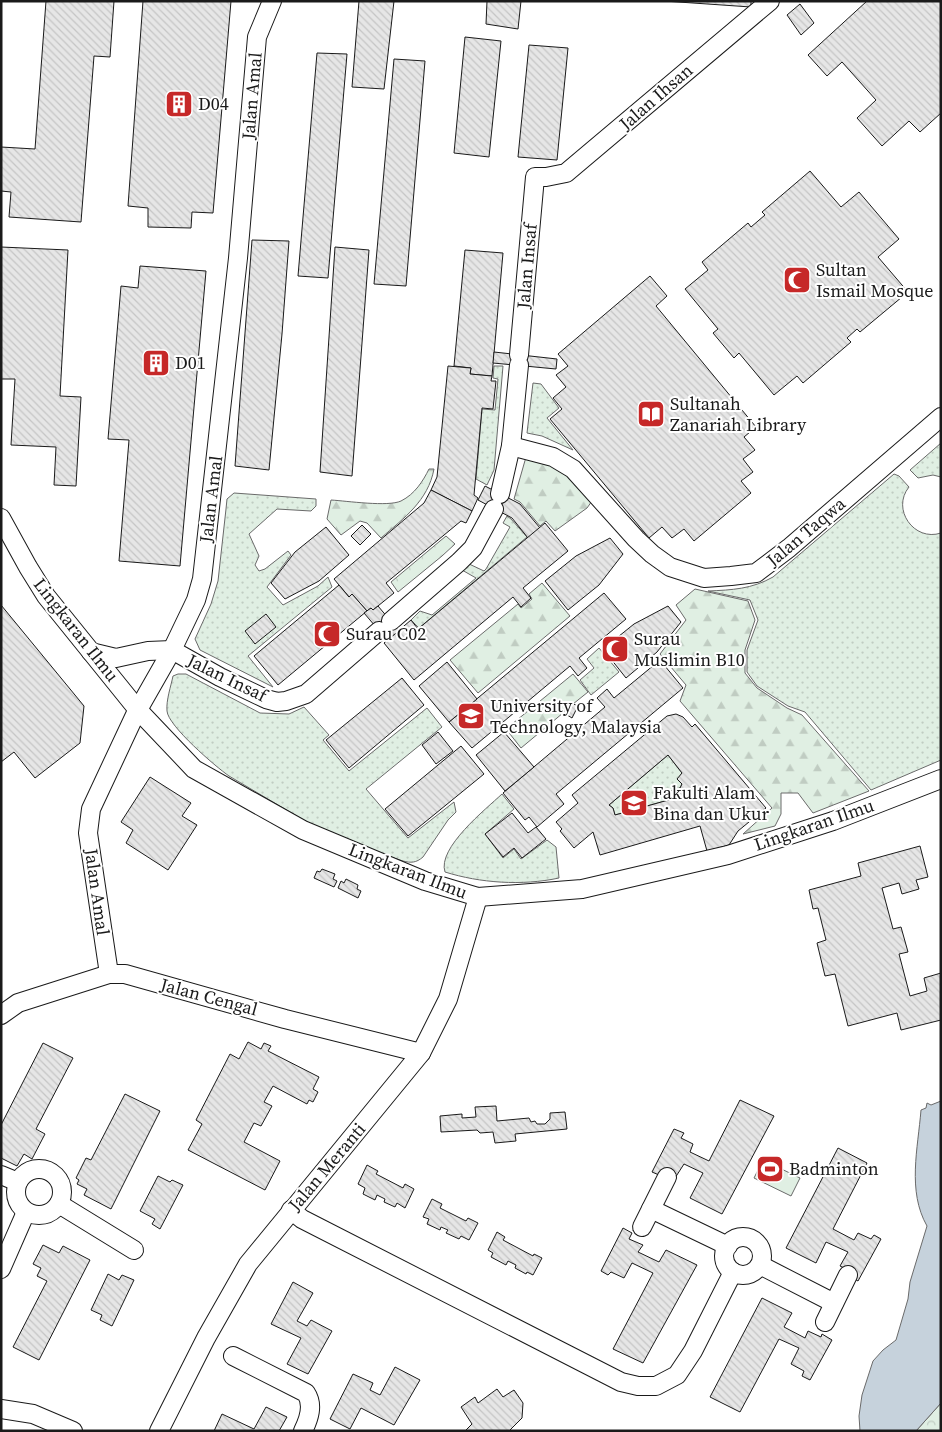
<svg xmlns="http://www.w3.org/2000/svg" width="942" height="1432" viewBox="0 0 942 1432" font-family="'Source Serif 4',serif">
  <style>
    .grass { fill: url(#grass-dots); stroke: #6a6a6a }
    .forest { fill: url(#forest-firs); stroke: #6a6a6a }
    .park { fill: url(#park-crowns); stroke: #6a6a6a }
    .garden { fill: #e0efe3; stroke: #6a6a6a }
    .water { fill: #c6d2dc; stroke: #6a6a6a }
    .building { fill: url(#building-back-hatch); stroke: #1a1a1a; fill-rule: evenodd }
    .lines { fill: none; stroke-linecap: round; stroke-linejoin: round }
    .minor-casing { stroke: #1a1a1a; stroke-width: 20 }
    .minor { stroke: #fff; stroke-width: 18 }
    .labels { text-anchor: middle; stroke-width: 4; stroke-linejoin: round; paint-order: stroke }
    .street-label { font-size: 18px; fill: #1a1a1a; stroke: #fff }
    .poi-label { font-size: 18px; fill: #1a1a1a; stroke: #fff; text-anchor: start }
  </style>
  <defs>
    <pattern id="grass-dots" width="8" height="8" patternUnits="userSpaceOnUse" patternTransform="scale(1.25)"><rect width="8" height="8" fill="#e0efe3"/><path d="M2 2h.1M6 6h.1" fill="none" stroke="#c0ccc2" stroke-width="1.8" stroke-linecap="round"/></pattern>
    <pattern id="forest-firs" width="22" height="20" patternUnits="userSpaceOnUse" patternTransform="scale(1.25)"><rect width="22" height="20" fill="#e0efe3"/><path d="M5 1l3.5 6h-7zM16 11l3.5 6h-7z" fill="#c0ccc2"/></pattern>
    <pattern id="park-crowns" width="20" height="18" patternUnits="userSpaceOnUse" patternTransform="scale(1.25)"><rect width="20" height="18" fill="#e0efe3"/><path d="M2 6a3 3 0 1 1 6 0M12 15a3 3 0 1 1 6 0" fill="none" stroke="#c0ccc2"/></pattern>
    <pattern id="building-back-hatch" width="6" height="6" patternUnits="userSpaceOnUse" patternTransform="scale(1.25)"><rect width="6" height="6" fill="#e6e6e6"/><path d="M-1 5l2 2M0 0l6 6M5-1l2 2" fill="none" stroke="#c5c5c5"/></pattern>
  </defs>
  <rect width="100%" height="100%" fill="#fff"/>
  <!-- grass -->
  <g class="grass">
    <polygon points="494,366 503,366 494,470 487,485 476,479 482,409 495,410 498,379 493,378"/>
    <polygon points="533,383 541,384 559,408 547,418 573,450 542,436 527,433"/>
    <polygon points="941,443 941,477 933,475 918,478 910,470"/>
    <path d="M894,474L899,476L909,487C891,509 914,542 941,533V760L871,790L805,712L788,706L757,686L747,672V650L758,620L750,600L708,591C732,590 752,589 773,577Z"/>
    <polygon points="234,493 316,499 316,506 311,511 277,509 249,534 259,556 255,565 259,571 265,569 288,551 291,555 267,587 283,605 318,586 328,577 332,587 248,656 273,687 200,650 195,639 211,604 218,581 226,509 227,499"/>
    <polygon points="507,516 511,519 527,537 419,628 411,620 420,611 432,615 476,578 462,570 467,563 484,571 486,569 510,527 503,523"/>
    <polygon points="599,648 619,672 591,695 580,680 594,668 587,659"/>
    <path d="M178,674H186L260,713L289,714L304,707L329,735L323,740L349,771L427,708L442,727L366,789L408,838L454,802L456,812L448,820L423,857C416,863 411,863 403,861L332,837L229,776C216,767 168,726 167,711C166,700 171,686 173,676Z"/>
    <polygon points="668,755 682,773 678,779 682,784 680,788 672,799 615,815 613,808 609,805"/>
    <path d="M502,794L514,809L485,834L503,858L514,849L521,859L547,840L556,847L559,878C522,886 480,883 445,872C437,848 486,809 502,794Z"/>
  </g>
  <!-- forest -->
  <g class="forest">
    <polygon points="526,457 566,471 592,501 587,508 555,531 546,521 540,526 520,502 514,499"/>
    <path d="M429,469H434C428,501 404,518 381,538L367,523L360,521L341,535L327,519L331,500C347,501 388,507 401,501C415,494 423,481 429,469Z"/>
    <polygon points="542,583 570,616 478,693 450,660 518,604 521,608 532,599 529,594"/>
    <polygon points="695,589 748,601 755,620 745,650 745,673 757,688 787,708 802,715 869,791 813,813 798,793 781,793 781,814 775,826 743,834 772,808 680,701 686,685 660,654 686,620 676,605"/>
    <polygon points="573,674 588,692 573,704 569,702 563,713 521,748 506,729"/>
  </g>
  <!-- park -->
  <g class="park">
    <polygon points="446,536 455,544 442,556 398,592 391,582"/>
    <polygon points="941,1403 941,1431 916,1431"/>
  </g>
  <!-- garden -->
  <polygon class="garden" points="763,1160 800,1178 791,1196 754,1178"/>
  <!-- water -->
  <path class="water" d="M941,1101V1403L916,1431H860L859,1416L862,1395L873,1361L883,1350L896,1340L908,1299L910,1282L927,1226C907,1191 918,1148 921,1110L926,1108L927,1103L931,1105Z"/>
  <!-- building -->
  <g class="building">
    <polygon points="46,1 114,1 110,57 94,56 81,222 9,217 11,192 1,191 1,147 35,149"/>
    <polygon points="143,1 231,1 213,213 192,212 191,228 148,227 148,208 128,206"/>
    <polygon points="359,1 394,1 384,89 352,87"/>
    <polygon points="487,1 521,1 518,29 486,24"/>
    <polygon points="664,1 751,1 751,7"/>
    <polygon points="867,1 941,1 941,113 920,132 909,121 882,146 857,118 876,100 842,62 827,76 808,55"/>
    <polygon points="800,4 814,23 801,35 787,15"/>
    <polygon points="465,37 501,41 489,157 454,153"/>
    <polygon points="529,45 568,48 557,160 518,157"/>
    <polygon points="317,53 347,54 328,278 298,276"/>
    <polygon points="394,59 425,61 406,286 374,284"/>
    <polygon points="810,171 841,207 859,192 899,239 878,257 908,292 860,332 857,329 847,338 851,342 803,383 797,376 774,395 739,353 734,358 713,333 718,329 685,289 708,270 702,262 748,223 751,227 765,215 762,212"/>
    <polygon points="252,240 289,241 282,334 269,470 235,466"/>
    <polygon points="1,247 68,250 60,396 81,397 76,486 54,485 56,447 11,445 15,379 1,379"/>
    <polygon points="335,247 369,250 352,476 320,472"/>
    <polygon points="465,250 503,253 492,376 470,374 471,368 454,366"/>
    <polygon points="140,266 206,271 180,566 119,561 129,440 108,439 121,286 138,288"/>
    <polygon points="650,276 667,296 656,306 756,427 744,437 755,450 743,459 753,472 741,481 751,493 694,541 684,529 672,538 662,527 649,538 550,419 562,409 553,398 566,387 556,375 568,366 558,354"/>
    <polygon points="494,352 557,359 556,369 493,363"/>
    <polygon points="448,366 471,368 470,374 492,376 491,381 496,381 493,409 482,408 474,495 478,498 472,511 431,490 437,477"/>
    <polygon points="485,486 520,504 540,528 528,538 512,518 478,500"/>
    <polygon points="431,490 472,511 466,523 461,521 386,583 394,593 373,610 371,608 367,611 352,594 349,597 334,579 424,503"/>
    <polygon points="545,523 568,551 523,588 531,598 521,607 513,597 414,680 384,643 411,620 418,629"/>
    <polygon points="362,525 371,534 360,545 351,536"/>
    <polygon points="326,527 349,555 319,581 285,599 271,583 295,552"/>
    <polygon points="610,538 623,554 599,585 568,610 545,581 576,556"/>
    <polygon points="339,585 349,597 352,594 367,611 278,685 254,656"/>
    <polygon points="604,593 626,619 579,658 587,668 578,676 570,666 472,748 449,722"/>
    <polygon points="1,605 84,706 80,743 35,778 14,752 1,762"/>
    <polygon points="378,606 399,631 387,640 364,613 371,608 373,610"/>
    <polygon points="668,606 681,622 657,652 626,678 603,649 634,624"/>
    <polygon points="266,614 276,627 255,644 245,631"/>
    <polygon points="660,660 683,688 556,794 564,804 537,827 529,817 525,820 503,793 605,707 597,698 607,689 614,698"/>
    <polygon points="447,662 477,699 449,722 419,686"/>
    <polygon points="402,678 424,705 349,768 326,740"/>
    <polygon points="569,702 578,706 572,718 564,713"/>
    <path d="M676,714L683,717L692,727L695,724L766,808L738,831L729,845L707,851L700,826L600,855L593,832L574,848L560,831L562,829L556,822L578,803L572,795L667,716ZM668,755L682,773L677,779L682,784L680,788L670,791L672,799L615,815L613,808L609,805Z"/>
    <polygon points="438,732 453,751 436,764 422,745"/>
    <polygon points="504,732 534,767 505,791 476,755"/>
    <polygon points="461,746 484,774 408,836 385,809"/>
    <polygon points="150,777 191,803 182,816 197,825 168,870 126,843 133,830 121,822"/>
    <polygon points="512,813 528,833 536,827 546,839 522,858 514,848 503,857 485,834"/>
    <polygon points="920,846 928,877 916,880 919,889 902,894 899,883 882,888 893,929 901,927 908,952 899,954 910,996 927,991 924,978 941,973 941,1020 901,1030 897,1013 848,1026 835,974 825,976 817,943 826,940 818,908 813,909 809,890 861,876 858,863"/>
    <polygon points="322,869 335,874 333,879 337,881 334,887 314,878 317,871 320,872"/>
    <polygon points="346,879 358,885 357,889 361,891 358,898 338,888 341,881 344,883"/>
    <polygon points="248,1042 261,1049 264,1043 271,1046 268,1051 319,1077 313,1089 318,1092 313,1102 309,1100 307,1104 273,1086 264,1102 272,1106 261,1126 254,1123 244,1142 280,1161 265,1190 188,1150 202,1124 196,1120 230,1054 239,1059"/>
    <polygon points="43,1043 73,1058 36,1129 45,1134 32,1159 24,1154 17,1166 1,1158 1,1125"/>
    <polygon points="125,1094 160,1111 111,1209 84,1195 87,1189 77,1184 79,1180 76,1178 86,1158 91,1160"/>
    <polygon points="740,1100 774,1116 722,1214 690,1198 703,1173 684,1164 675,1178 662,1172 659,1175 652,1172 674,1129 684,1133 681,1138 693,1144 690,1152 709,1161"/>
    <polygon points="496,1106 497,1121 529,1118 531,1122 535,1121 537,1124 545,1124 550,1119 550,1113 565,1112 567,1129 515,1134 516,1141 495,1143 493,1132 480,1133 477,1130 441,1132 440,1116 462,1114 462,1118 476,1117 475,1107"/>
    <polygon points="838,1148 867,1163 833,1229 854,1240 858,1233 871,1239 874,1235 881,1239 858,1281 851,1277 853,1272 840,1266 848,1252 826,1242 816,1263 786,1248"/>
    <polygon points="367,1165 378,1171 376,1174 403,1188 405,1184 414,1189 405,1208 397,1203 395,1207 384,1202 385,1199 377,1195 375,1200 363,1194 365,1188 358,1184"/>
    <polygon points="158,1176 170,1182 172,1180 183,1185 160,1229 152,1224 155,1219 140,1211"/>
    <polygon points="432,1199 442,1204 440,1208 466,1221 468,1218 478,1223 469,1240 461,1236 459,1239 446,1233 448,1230 441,1227 440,1230 427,1224 429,1219 423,1217"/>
    <polygon points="623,1228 632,1233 629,1239 643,1245 638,1252 659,1262 666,1250 697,1265 643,1363 613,1349 653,1273 632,1263 624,1278 611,1272 608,1275 601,1271"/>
    <polygon points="497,1232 505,1237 503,1240 533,1256 534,1254 542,1258 533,1275 527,1272 526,1274 515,1268 516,1265 508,1261 506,1265 491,1257 493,1253 488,1250"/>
    <polygon points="43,1245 59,1253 63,1246 90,1260 39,1360 13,1347 47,1281 37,1276 41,1268 33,1264"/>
    <polygon points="108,1274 119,1280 122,1275 134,1280 112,1326 100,1320 102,1315 91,1310"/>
    <polygon points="293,1282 313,1293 297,1321 307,1326 311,1320 332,1331 308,1374 287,1364 301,1338 271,1324"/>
    <polygon points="762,1298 792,1313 784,1327 805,1338 808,1331 821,1337 822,1334 832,1340 810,1380 802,1376 804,1371 791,1364 799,1348 779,1339 740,1412 710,1397"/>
    <polygon points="395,1367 420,1380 394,1425 361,1408 350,1429 330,1419 353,1374 373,1383 370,1390 380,1395"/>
    <polygon points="497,1389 503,1397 514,1390 523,1403 522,1418 509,1431 465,1431 472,1424 461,1407 475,1397 478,1403"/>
    <polygon points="266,1407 287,1417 279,1431 214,1431 222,1414 254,1429"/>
  </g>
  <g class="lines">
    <!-- minor casing -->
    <g class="minor-casing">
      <g id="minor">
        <polyline points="519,355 535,177 546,177 566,173 770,1"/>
        <polyline points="511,446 553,457 573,469 636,539 652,554 670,567 704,578 731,576 756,573 789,548 941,417"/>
        <polyline points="500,494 511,446 519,365"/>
        <polyline points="1,518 28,567 46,596 138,710 194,769 303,830 425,881 478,897 582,889 728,855 833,821 941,779"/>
        <polyline points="391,621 459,562 473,548 494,509"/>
        <polyline points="91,652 116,658 148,651 172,650 220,677 266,699 277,702 286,701 306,694 379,631"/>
        <polyline points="109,974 88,833 91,809 135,715 172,650 196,600 202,579 238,258 257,37 272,1"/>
        <polyline points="1,1015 18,1003 109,974 125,974 285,1019 421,1053"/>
        <circle cx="39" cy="1192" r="23"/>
        <polyline points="1,1175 18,1182"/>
        <polyline points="59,1204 134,1250"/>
        <polyline points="651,1209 728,1246"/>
        <polyline points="291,1210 302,1219 621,1382 638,1386 656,1386 677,1375 693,1351 733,1272"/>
        <polyline points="642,1227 667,1177"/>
        <circle cx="743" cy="1256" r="19"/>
        <polyline points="760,1265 834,1303"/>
        <polyline points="1,1269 26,1212"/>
        <polyline points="825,1322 848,1275"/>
        <path d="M233,1356L306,1393C314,1405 309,1419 303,1431"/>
        <polyline points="1,1409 33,1414 73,1431"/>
        <polyline points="159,1431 206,1338 248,1264 421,1053 448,999 478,897"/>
      </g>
    </g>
    <!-- minor -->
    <use href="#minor" class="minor"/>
  </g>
  <!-- icons -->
  <defs>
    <g id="building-square" transform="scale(1.4375)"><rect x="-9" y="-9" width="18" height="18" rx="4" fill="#c62828" stroke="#fff"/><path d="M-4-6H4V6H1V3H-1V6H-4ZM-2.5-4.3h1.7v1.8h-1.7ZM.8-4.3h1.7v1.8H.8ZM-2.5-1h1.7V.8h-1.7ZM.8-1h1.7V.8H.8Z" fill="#fff"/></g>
    <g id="mosque-square" transform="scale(1.4375)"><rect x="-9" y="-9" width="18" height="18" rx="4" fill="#c62828" stroke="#fff"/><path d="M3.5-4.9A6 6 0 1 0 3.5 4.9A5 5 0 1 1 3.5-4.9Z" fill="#fff"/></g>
    <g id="library-square" transform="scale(1.4375)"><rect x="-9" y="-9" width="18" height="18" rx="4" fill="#c62828" stroke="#fff"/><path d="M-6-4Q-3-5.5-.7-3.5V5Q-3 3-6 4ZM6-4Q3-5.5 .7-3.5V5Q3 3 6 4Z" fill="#fff"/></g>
    <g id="university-square" transform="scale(1.4375)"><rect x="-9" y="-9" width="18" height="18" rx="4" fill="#c62828" stroke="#fff"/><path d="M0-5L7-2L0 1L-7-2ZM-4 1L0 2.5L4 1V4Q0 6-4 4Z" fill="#fff"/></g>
    <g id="stadium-square" transform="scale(1.4375)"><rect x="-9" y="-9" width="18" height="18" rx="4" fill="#c62828" stroke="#fff"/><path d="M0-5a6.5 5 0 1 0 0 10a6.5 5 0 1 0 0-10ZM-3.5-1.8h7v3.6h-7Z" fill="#fff"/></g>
  </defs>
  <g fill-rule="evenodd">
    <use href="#building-square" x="179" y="104"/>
    <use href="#mosque-square" x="797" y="280"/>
    <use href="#building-square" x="156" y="363"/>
    <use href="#library-square" x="651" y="414"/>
    <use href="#mosque-square" x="327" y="634"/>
    <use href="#mosque-square" x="615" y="649"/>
    <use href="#university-square" x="471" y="716"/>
    <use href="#university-square" x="634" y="803"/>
    <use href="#stadium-square" x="770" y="1169"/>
  </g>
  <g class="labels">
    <!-- street labels -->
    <g class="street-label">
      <text transform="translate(252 96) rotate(-85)" y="6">Jalan Amal</text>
      <text transform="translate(656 97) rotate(-41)" y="6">Jalan Ihsan</text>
      <text transform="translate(527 266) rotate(-85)" y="6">Jalan Insaf</text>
      <text transform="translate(211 499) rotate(-83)" y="6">Jalan Amal</text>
      <text transform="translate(806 532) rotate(-40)" y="6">Jalan Taqwa</text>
      <text transform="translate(76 630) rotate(52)" y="6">Lingkaran Ilmu</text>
      <text transform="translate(227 678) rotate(26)" y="6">Jalan Insaf</text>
      <text transform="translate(814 825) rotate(-19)" y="6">Lingkaran Ilmu</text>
      <text transform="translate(408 871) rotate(21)" y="6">Lingkaran Ilmu</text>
      <text transform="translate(97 892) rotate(82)" y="6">Jalan Amal</text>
      <text transform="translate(209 997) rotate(15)" y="6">Jalan Cengal</text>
      <text transform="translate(327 1167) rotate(-50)" y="6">Jalan Meranti</text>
    </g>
    <!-- poi labels -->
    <g class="poi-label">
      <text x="198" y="110">D04</text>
      <text x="816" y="276">Sultan<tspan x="816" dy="21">Ismail Mosque</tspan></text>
      <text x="175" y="369">D01</text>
      <text x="670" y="410">Sultanah<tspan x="670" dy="21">Zanariah Library</tspan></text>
      <text x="346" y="640">Surau C02</text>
      <text x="634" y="645">Surau<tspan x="634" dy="21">Muslimin B10</tspan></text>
      <text x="490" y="712">University of<tspan x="490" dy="21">Technology, Malaysia</tspan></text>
      <text x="653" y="799">Fakulti Alam<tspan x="653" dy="21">Bina dan Ukur</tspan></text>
      <text x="789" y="1175">Badminton</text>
    </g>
  </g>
  <!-- border -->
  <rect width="942" height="1432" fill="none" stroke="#1a1a1a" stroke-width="5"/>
</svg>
